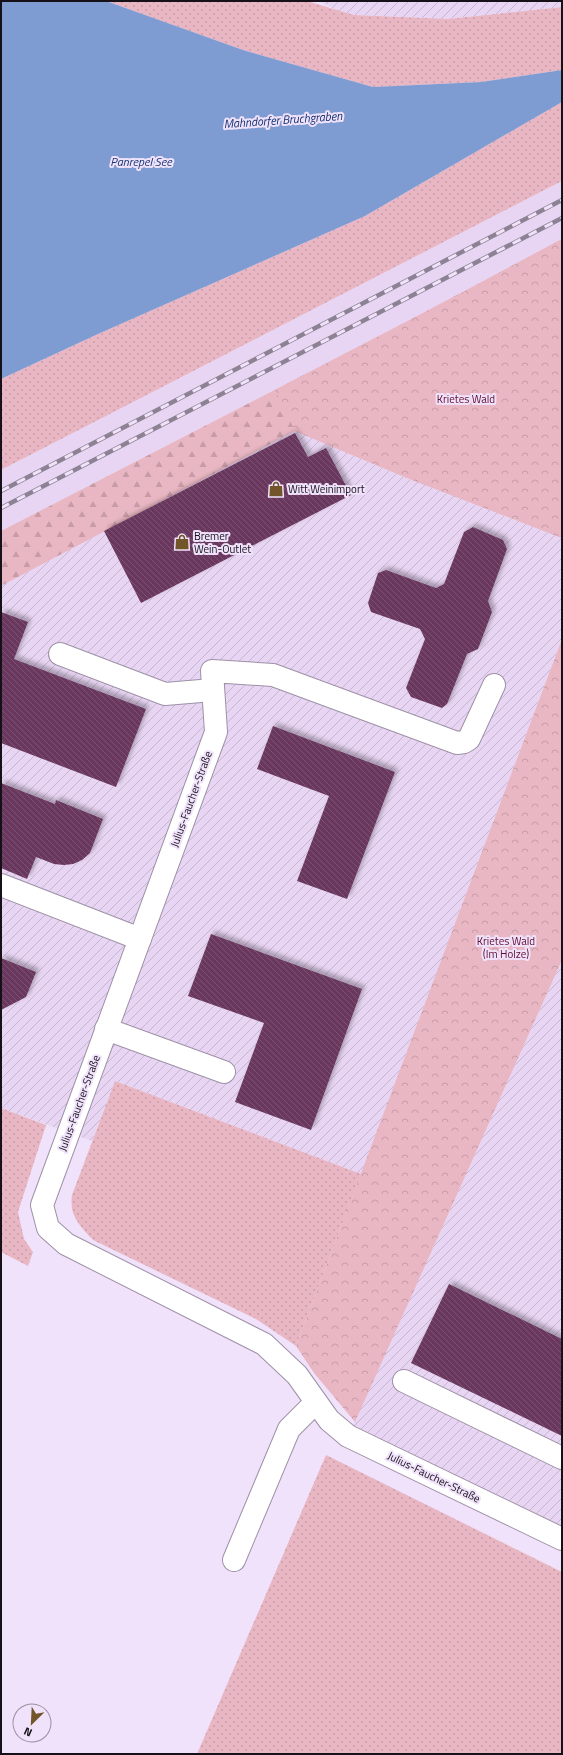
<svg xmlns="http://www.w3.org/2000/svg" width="563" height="1755" viewBox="0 0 563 1755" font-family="'Titillium Web',sans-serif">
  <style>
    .built { fill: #e8d5f3 }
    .industrial { fill: url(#industrial-furrows) }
    .grass { fill: url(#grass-dots) }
    .forest { fill: url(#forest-firs) }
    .park { fill: url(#park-crowns) }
    .water { fill: #7e9cd2 }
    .building { fill: url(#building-back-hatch); filter: url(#shadow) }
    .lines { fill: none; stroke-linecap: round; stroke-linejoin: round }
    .minor-casing { stroke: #9e91a6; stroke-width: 24 }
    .minor { stroke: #fff; stroke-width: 22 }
    .rail-casing { stroke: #8c8293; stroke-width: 4.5 }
    .rail { stroke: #f0e2fa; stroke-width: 3; stroke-dasharray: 9; stroke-linecap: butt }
    .labels { text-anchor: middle; stroke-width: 4; stroke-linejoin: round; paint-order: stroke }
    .park-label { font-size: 11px; fill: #5f0d2e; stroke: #f0e2fa }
    .poi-label { font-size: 11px; fill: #161119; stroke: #f0e2fa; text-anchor: start }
    .street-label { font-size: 11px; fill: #161119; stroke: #f0e2fa }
    .water-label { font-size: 12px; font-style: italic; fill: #133373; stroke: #f0e2fa }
  </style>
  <defs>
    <pattern id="industrial-furrows" width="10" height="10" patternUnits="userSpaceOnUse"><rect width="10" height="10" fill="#e8d5f3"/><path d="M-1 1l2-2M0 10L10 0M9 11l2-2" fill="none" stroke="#c6b6d0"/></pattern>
    <pattern id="grass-dots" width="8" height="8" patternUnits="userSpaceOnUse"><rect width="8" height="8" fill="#e9b7c3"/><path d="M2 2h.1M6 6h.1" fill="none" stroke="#c79ca7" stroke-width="1.8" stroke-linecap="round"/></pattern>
    <pattern id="forest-firs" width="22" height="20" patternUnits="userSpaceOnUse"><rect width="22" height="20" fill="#e9b7c3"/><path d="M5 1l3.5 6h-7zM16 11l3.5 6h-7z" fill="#c79ca7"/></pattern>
    <pattern id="park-crowns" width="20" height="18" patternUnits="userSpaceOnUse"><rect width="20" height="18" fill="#e9b7c3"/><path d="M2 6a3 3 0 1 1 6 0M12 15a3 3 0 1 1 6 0" fill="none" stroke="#c79ca7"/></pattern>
    <pattern id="building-back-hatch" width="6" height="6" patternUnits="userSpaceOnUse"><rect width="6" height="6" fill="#6a395e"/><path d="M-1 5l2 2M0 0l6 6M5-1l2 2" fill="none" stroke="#7a5270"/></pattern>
    <filter id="shadow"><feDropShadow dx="3.5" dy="-3.5" stdDeviation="2" flood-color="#0004"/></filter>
  </defs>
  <rect width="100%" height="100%" fill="#f0e2fa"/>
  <!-- built -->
  <polygon class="built" points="562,181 562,239 404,323 1,531 1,470"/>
  <!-- industrial -->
  <g class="industrial">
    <polygon points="319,1 562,1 562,7 448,19 354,15 334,9"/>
    <polygon points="295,431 407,478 562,538 562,639 361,1174 115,1081 92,1141 1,1108 1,586"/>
    <polygon points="562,960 562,1539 348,1436"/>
  </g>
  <!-- grass -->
  <g class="grass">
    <polygon points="106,1 307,1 354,15 448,19 562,7 562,70 481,82 373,87 243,50"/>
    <polygon points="562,102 562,181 1,470 1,379 98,334 365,216"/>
    <path d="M115,1081L361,1174L296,1346L256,1319L93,1240C79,1225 69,1216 72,1195Z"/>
    <polygon points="1,1108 46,1125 18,1212 24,1239 33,1252 28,1266 1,1252"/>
    <polygon points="326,1455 562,1572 562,1754 197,1754"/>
  </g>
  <!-- forest -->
  <polygon class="forest" points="562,239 562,538 407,478 295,431 1,586 1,531 404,323"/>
  <!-- park -->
  <g class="park">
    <polygon points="562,239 562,538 407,478 295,431 275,390 473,287"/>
    <polygon points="562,639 562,960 355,1422 314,1373 296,1346"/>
  </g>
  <!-- water -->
  <polygon class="water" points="1,1 106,1 243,50 373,87 481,82 562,70 562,102 365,216 98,334 1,379"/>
  <!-- building -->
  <g class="building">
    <polygon points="295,433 308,457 326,448 351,495 141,603 104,531"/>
    <polygon points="473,527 503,540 507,549 488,601 492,612 478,649 467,654 447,704 442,708 411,697 406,688 425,639 420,629 371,612 368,603 378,573 386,570 436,588 444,584 464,532"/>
    <polygon points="1,612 28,622 14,659 146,709 116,787 1,743"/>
    <polygon points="273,726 395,772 347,899 297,881 329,796 257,769"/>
    <polygon points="1,783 55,804 56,800 103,819 90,853 82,860 73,864 64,865 54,864 36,857 27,879 1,868"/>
    <polygon points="211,934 362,989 311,1130 235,1102 264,1023 188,996"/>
    <polygon points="1,958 36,972 26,997 1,1010"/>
    <polygon points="449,1284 562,1339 562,1436 411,1363"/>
  </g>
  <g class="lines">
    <!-- minor casing -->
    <g class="minor-casing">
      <g id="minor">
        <polyline points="60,654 165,694 213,690"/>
        <polyline points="494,685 469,739 464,742 457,743 273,675 212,671 216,732 42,1205 48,1228 66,1244 264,1344 297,1375 329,1420 348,1436 562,1539"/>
        <polyline points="1,885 140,939"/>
        <polyline points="106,1029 224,1072"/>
        <polyline points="404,1381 562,1458"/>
        <polyline points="234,1560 289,1429 316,1402"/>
      </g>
    </g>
    <!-- minor -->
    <use href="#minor" class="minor"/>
    <!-- rail casing -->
    <g class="rail-casing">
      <g id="rail">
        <polyline points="1,491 562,200"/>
        <polyline points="1,508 562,218"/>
      </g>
    </g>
    <!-- rail -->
    <use href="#rail" class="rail"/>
  </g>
  <!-- icons -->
  <defs>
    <g id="shop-bare" transform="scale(1.2)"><path d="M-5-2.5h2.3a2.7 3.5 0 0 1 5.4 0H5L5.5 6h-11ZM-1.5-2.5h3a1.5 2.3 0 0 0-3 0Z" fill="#725629" stroke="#f0e2fa" stroke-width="2.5" paint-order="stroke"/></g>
  </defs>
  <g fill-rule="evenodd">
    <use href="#shop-bare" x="276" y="489"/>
    <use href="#shop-bare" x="182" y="542"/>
  </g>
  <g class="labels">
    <!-- park labels -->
    <g class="park-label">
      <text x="466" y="403">Krietes Wald</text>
      <text x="506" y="945">Krietes Wald<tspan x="506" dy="13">(Im Holze)</tspan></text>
    </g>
    <!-- poi labels -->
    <g class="poi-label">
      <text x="288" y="493">Witt Weinimport</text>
      <text x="194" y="540">Bremer<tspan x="194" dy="13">Wein-Outlet</tspan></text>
    </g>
    <!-- street labels -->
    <g class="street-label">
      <text transform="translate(191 799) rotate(-70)" y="4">Julius-Faucher-Straße</text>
      <text transform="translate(79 1103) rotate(-70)" y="4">Julius-Faucher-Straße</text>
      <text transform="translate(434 1477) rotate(26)" y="4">Julius-Faucher-Straße</text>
    </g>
    <!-- water labels -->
    <g class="water-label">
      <text transform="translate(283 120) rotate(-4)" y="4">Mahndorfer Bruchgraben</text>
      <text x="141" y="166">Panrepel See</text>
    </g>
  </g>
  <!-- border -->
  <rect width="563" height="1755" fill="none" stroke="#161119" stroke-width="4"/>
  <!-- north arrow -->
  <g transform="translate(32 1723) rotate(204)"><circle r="19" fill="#f0e2fa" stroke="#998ea0"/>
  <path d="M0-3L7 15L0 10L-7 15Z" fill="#725629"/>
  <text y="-6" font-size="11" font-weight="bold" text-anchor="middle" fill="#161119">N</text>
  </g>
</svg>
